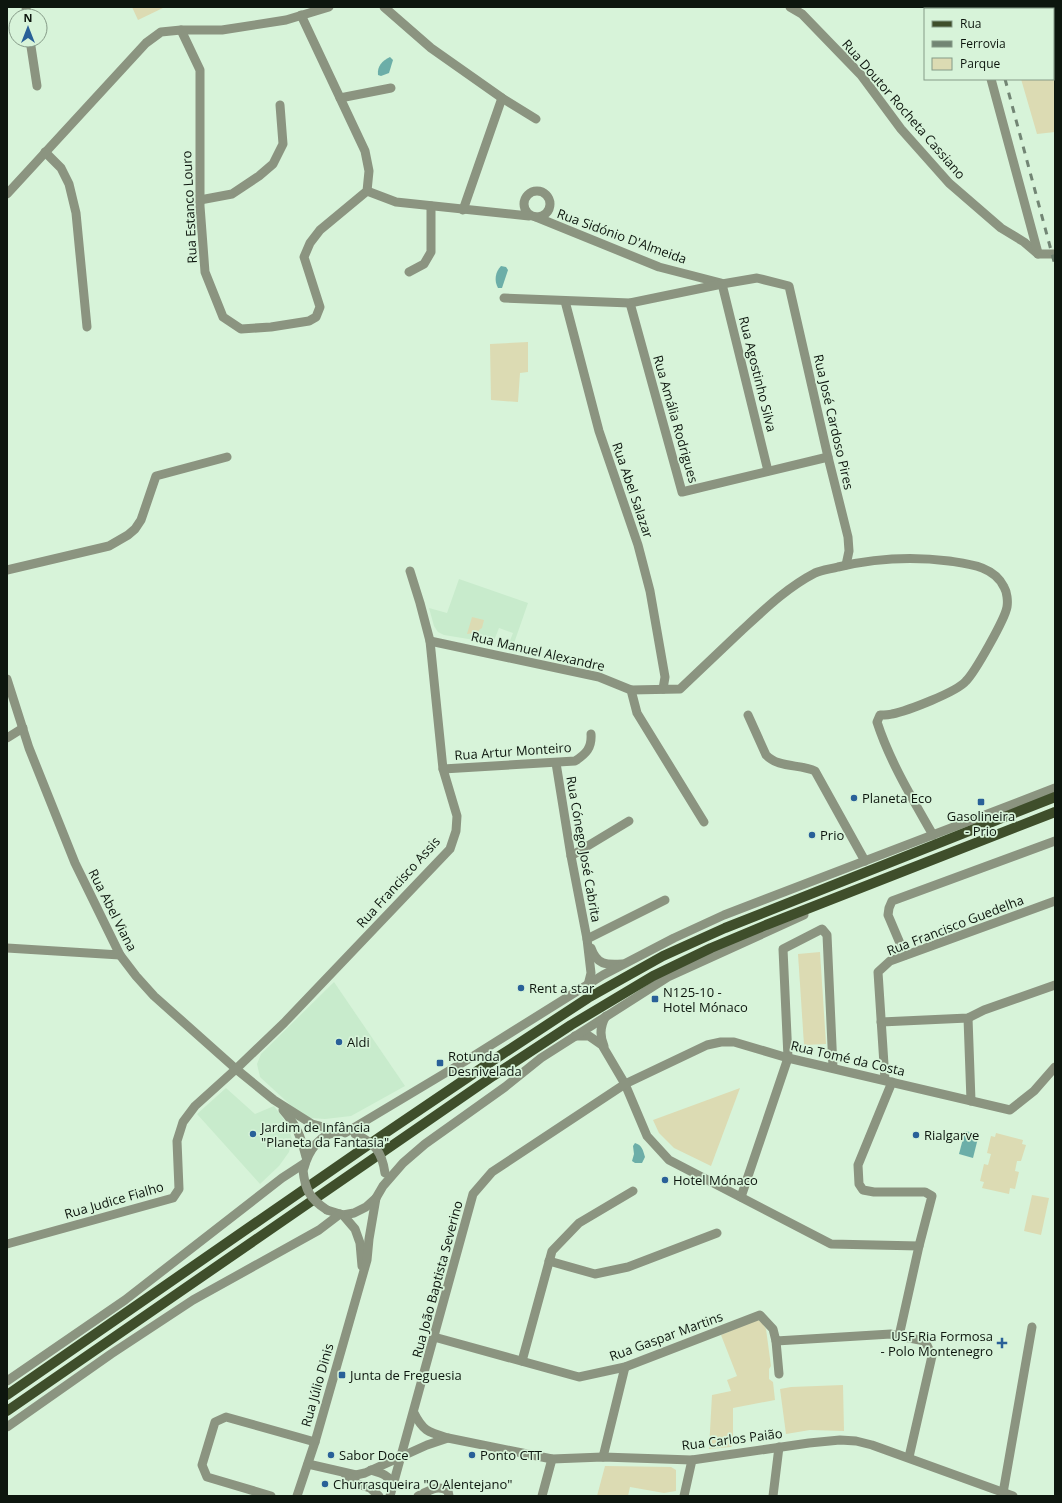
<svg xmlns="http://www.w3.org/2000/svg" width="1062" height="1503" viewBox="0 0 1062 1503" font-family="'Open Sans',sans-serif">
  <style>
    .built { fill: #c8ebcc }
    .green { fill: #dcdbb3 }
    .water { fill: #6caea8 }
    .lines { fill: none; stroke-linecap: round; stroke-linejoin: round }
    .street { stroke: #8b9480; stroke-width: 9 }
    .primary { stroke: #3f4e2b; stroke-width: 10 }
    .rail { stroke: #728574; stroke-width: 3; stroke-dasharray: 7 7; stroke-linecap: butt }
    .street-bridge { stroke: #8b9480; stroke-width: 9 }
    .poi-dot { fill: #296098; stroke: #d7f3d9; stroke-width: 1.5 }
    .labels { text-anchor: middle; stroke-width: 3.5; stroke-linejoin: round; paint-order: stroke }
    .street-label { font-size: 13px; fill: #0d160e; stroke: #d7f3d9 }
    .poi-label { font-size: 13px; fill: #0d160e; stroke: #d7f3d9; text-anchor: start }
  </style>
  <rect width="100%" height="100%" fill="#d7f3d9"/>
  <!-- built -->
  <g class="built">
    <polygon points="459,579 528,603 512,649 507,648 513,633 499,628 493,643 444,635 438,632 434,626 429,608 447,613"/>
    <polygon points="334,982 405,1086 351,1116 325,1119 310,1118 297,1111 260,1077 257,1064 261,1054"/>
    <polygon points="226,1088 255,1114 274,1106 283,1118 289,1129 292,1139 289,1152 279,1166 260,1184 197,1114"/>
  </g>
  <!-- green -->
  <g class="green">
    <polygon points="132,7 165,7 138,20"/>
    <polygon points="1001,7 1055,7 1055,132 1037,134 1021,79 1053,79 1053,9 1001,9"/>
    <polygon points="528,342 528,372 520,373 518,402 491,400 490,344"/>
    <polygon points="472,617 484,620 482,628 479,630 479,634 474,633 467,634"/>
    <polygon points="820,952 826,1044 804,1045 798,954"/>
    <polygon points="740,1088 711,1166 674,1148 659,1133 653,1120"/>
    <polygon points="996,1133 1023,1140 1022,1144 1026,1145 1021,1161 1017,1161 1015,1171 1019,1172 1015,1189 1010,1188 1009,1194 982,1188 984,1182 980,1181 984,1164 988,1165 991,1154 987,1153 991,1136 995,1137"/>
    <polygon points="1032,1195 1049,1198 1041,1235 1024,1231"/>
    <polygon points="757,1320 761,1321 766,1329 771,1366 769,1369 769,1379 773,1382 775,1400 733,1408 733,1445 731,1447 709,1449 712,1395 731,1391 727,1380 737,1376 721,1335"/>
    <polygon points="843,1385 844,1431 810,1430 786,1434 780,1389 791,1387"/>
    <polygon points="605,1466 671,1467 676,1470 676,1491 664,1493 630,1487 628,1496 597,1496"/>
  </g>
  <!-- water -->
  <g class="water">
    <path d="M390,57L393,60L389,73L381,76L378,75C377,66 382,61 390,57Z"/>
    <path d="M501,266L506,267L508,270L502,288H498C494,281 495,272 501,266Z"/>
    <polygon points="965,1131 979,1134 973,1158 959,1154"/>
    <path d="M635,1143C642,1145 643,1150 645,1157L642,1163H635L632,1161L634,1154L633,1146Z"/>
  </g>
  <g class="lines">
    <!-- street -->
    <g class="street">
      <polyline points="26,7 27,16"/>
      <polyline points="384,7 431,48 502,98 536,119"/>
      <polyline points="790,7 802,14 861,75 901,129 949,183 1001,228 1024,242 1038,254"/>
      <polyline points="972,7 972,9"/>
      <polyline points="181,30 200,70 200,206 205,272 223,317 241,329 271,327 309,321 316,317 320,307 304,257 310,243 320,230 367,191 369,171 365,151 301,15"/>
      <polyline points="30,40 37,86"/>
      <polyline points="991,79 1038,253"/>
      <polyline points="340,98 391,88"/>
      <polyline points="45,152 61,168 69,184 76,213 87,327"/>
      <circle cx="537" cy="204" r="13"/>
      <polyline points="367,191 396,202 529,216"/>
      <polyline points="7,194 146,43 161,32 181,30 222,30 286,20 329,7"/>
      <polyline points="200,200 232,194 259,176 273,164 283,144 280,105"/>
      <polyline points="463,210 502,98"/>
      <polyline points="536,217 659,267 721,283"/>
      <polyline points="1038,254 1055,254"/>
      <polyline points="409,272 424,264 431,252 431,206"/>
      <polyline points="722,284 768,471"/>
      <polyline points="504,298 630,303 722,284 757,278 789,286 828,457 848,537 849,551 846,565"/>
      <polyline points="565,301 599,431 638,545 650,591 665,677 663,689"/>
      <polyline points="630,303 682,492 828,457"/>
      <polyline points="7,570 109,546 128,535 135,529 141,520 156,476 227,457"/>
      <polyline points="430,641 599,677 631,690 637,713 704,822"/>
      <polyline points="7,679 29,748 75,863 120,955 136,976 154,996 236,1069 274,1100 312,1124 331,1129 337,1132"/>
      <path d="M631,690L680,689C700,670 720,651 739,633C763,611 786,588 815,573C822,570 831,569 838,567C876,558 910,556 949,561C969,564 994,566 1004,587C1007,592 1008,601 1007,607C1005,619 975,672 966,681C957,692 907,711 892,714C889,715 884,715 880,715L877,722C890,762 912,798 933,835"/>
      <path d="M748,715L766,755C778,768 800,764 815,771L865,861"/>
      <polyline points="7,738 23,728"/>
      <polyline points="556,763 571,856 587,939 591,973 588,985"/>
      <path d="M443,769L575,761C586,754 592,748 591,734"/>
      <polyline points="571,856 629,821"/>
      <polyline points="587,939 665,900"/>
      <polyline points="7,948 120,955"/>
      <path d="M591,948C597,965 606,965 622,964"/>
      <polyline points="905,955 888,915 889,908 892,901 1055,841"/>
      <polyline points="968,1018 971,1101"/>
      <polyline points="881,1022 968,1018 984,1010 1055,985"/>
      <polyline points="575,1036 589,1036 602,1045 625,1084 647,1136 669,1160 831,1244 919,1246"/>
      <path d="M604,1046C599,1035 600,1026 606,1016"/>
      <polyline points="885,1080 878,972 890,961 1055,901"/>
      <polyline points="892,1082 858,1165 859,1184 863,1190 874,1192 925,1192 932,1196 919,1246 899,1336 925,1341 932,1356 909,1457"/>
      <path d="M283,1110C297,1126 301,1137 306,1157"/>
      <polyline points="345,1133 467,1060 603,975 674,938 724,915 1055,788"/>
      <path d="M304,1168C308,1152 320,1132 340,1132"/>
      <polyline points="741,1197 788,1058 783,949 822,929 827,935 833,1068"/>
      <polyline points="327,1210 343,1215 354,1213 366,1207 376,1198 383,1186 403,1163 425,1144 505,1087 541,1058 668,977 804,915"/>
      <polyline points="343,1215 355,1229 360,1243 362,1266"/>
      <polyline points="7,1244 173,1198 179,1189 177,1141 183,1122 195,1106 236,1069 284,1023 450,849 456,831 457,816 443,769 430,641 420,603 410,571"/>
      <polyline points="549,1261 595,1274 628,1267 717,1233"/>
      <polyline points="434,1337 579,1377 625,1367 760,1315 773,1329 776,1341 891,1334 899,1336"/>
      <polyline points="776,1341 779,1374"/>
      <polyline points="522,1361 552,1251 579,1223 633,1191"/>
      <polyline points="7,1381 125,1300 282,1178 305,1163"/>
      <path d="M414,1413C423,1431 428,1432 448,1438"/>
      <polyline points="7,1427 111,1354 193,1300 319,1230 340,1214"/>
      <polyline points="603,1457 625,1367"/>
      <polyline points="308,1464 356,1475 365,1473 427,1445 448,1438 552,1459 603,1457 692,1460 809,1443 840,1440 856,1441 872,1445 1013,1496"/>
      <path d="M371,1470C381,1473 389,1475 393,1485"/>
      <polyline points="345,1474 358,1484 370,1488 379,1496"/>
      <polyline points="1003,1493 1032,1327"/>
      <polyline points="271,1496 207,1477 202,1465 215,1422 226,1417 315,1442"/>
      <polyline points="297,1496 315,1442 367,1260 369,1239 376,1198"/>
      <polyline points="390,1496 473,1194 492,1172 625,1084 707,1045 721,1042 734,1042 788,1058 1010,1110 1034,1091 1055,1067"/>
      <path d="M418,1496C429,1491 437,1484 448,1491L449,1496"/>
      <polyline points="542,1496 552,1459"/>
      <polyline points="684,1496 692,1460"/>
      <polyline points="773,1496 779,1447"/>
    </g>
    <!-- primary -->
    <g class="primary">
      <polyline points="7,1395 387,1132 501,1055 588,998 663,956 725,928 1055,797"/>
      <polyline points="7,1411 493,1076 571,1025 653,976 711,948 766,925 1055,812"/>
    </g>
    <!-- rail -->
    <g class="rail">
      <polyline points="986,7 986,9"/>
      <polyline points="1005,79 1055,265"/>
    </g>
    <!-- street-bridge -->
    <g class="street-bridge">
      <path d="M355,1134C375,1143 382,1152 385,1173"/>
      <path d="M303,1170C305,1190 310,1199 327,1210"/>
    </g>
  </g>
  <!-- markers -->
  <g class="poi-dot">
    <circle cx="854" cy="798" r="4"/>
    <rect x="977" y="798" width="8" height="8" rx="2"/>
    <circle cx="812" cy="835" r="4"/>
    <circle cx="521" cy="988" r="4"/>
    <rect x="651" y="995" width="8" height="8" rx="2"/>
    <circle cx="339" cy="1042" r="4"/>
    <rect x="436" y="1059" width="8" height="8" rx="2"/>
    <circle cx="253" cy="1134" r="4"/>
    <circle cx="916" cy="1135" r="4"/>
    <circle cx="665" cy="1180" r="4"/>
    <path d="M1000 1337h4v4h4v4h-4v4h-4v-4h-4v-4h4z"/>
    <rect x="338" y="1371" width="8" height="8" rx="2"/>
    <circle cx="331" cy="1455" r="4"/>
    <circle cx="472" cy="1455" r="4"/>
    <circle cx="325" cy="1484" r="4"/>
  </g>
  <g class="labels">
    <!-- street labels -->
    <g class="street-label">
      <text transform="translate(904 109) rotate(49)" y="5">Rua Doutor Rocheta Cassiano</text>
      <text transform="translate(189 207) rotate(-93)" y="5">Rua Estanco Louro</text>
      <text transform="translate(622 236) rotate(20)" y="5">Rua Sidónio D'Almeida</text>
      <text transform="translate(758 374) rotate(76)" y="5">Rua Agostinho Silva</text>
      <text transform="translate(676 419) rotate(74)" y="5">Rua Amália Rodrigues</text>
      <text transform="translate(834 422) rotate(77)" y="5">Rua José Cardoso Pires</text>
      <text transform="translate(633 490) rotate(71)" y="5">Rua Abel Salazar</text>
      <text transform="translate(538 651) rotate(13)" y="5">Rua Manuel Alexandre</text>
      <text transform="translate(513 751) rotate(-4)" y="5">Rua Artur Monteiro</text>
      <text transform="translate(584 849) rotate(80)" y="5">Rua Cónego José Cabrita</text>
      <text transform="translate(398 882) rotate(-48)" y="5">Rua Francisco Assis</text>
      <text transform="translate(113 910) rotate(63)" y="5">Rua Abel Viana</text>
      <text transform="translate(955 925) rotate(-21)" y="5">Rua Francisco Guedelha</text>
      <text transform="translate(848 1058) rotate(13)" y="5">Rua Tomé da Costa</text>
      <text transform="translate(114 1200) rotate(-16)" y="5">Rua Judice Fialho</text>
      <text transform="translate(437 1279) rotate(-75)" y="5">Rua João Baptista Severino</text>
      <text transform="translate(666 1336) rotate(-20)" y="5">Rua Gaspar Martins</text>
      <text transform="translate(317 1385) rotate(-74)" y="5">Rua Júlio Dinis</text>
      <text transform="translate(732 1439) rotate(-7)" y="5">Rua Carlos Paião</text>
    </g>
    <!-- poi labels -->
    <g class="poi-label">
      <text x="862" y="803">Planeta Eco</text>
      <text x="981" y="821" text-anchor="middle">Gasolineira<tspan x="981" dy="15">- Prio</tspan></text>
      <text x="820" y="840">Prio</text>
      <text x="529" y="993">Rent a star</text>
      <text x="663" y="997">N125-10 -<tspan x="663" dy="15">Hotel Mónaco</tspan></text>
      <text x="347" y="1047">Aldi</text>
      <text x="448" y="1061">Rotunda<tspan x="448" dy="15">Desnivelada</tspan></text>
      <text x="261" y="1132">Jardim de Infância<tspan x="261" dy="15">"Planeta da Fantasia"</tspan></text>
      <text x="924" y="1140">Rialgarve</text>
      <text x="673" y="1185">Hotel Mónaco</text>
      <text x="993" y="1341" text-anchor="end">USF Ria Formosa<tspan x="993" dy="15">- Polo Montenegro</tspan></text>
      <text x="350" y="1380">Junta de Freguesia</text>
      <text x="339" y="1460">Sabor Doce</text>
      <text x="480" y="1460">Ponto CTT</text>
      <text x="333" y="1489">Churrasqueira "O Alentejano"</text>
    </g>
  </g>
  <!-- border -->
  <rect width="1062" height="1503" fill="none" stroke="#0d160e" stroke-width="16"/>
  <!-- legend -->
  <rect x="924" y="8" width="130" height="72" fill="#d7f3d9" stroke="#869b88"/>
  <rect x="932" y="21" width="20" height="6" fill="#3f4e2b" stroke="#869b88"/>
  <text x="960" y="28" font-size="12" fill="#0d160e">Rua</text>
  <rect x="932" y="41" width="20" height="6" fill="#728574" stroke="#869b88"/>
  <text x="960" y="48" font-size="12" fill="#0d160e">Ferrovia</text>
  <rect x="932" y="58" width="20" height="12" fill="#dcdbb3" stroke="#869b88"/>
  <text x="960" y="68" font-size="12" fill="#0d160e">Parque</text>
  <!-- north arrow -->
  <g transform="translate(28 28)"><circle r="19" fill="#d7f3d9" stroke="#869b88"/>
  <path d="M0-3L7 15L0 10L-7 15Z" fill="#296098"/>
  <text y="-6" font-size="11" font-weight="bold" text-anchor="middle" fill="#0d160e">N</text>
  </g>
</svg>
